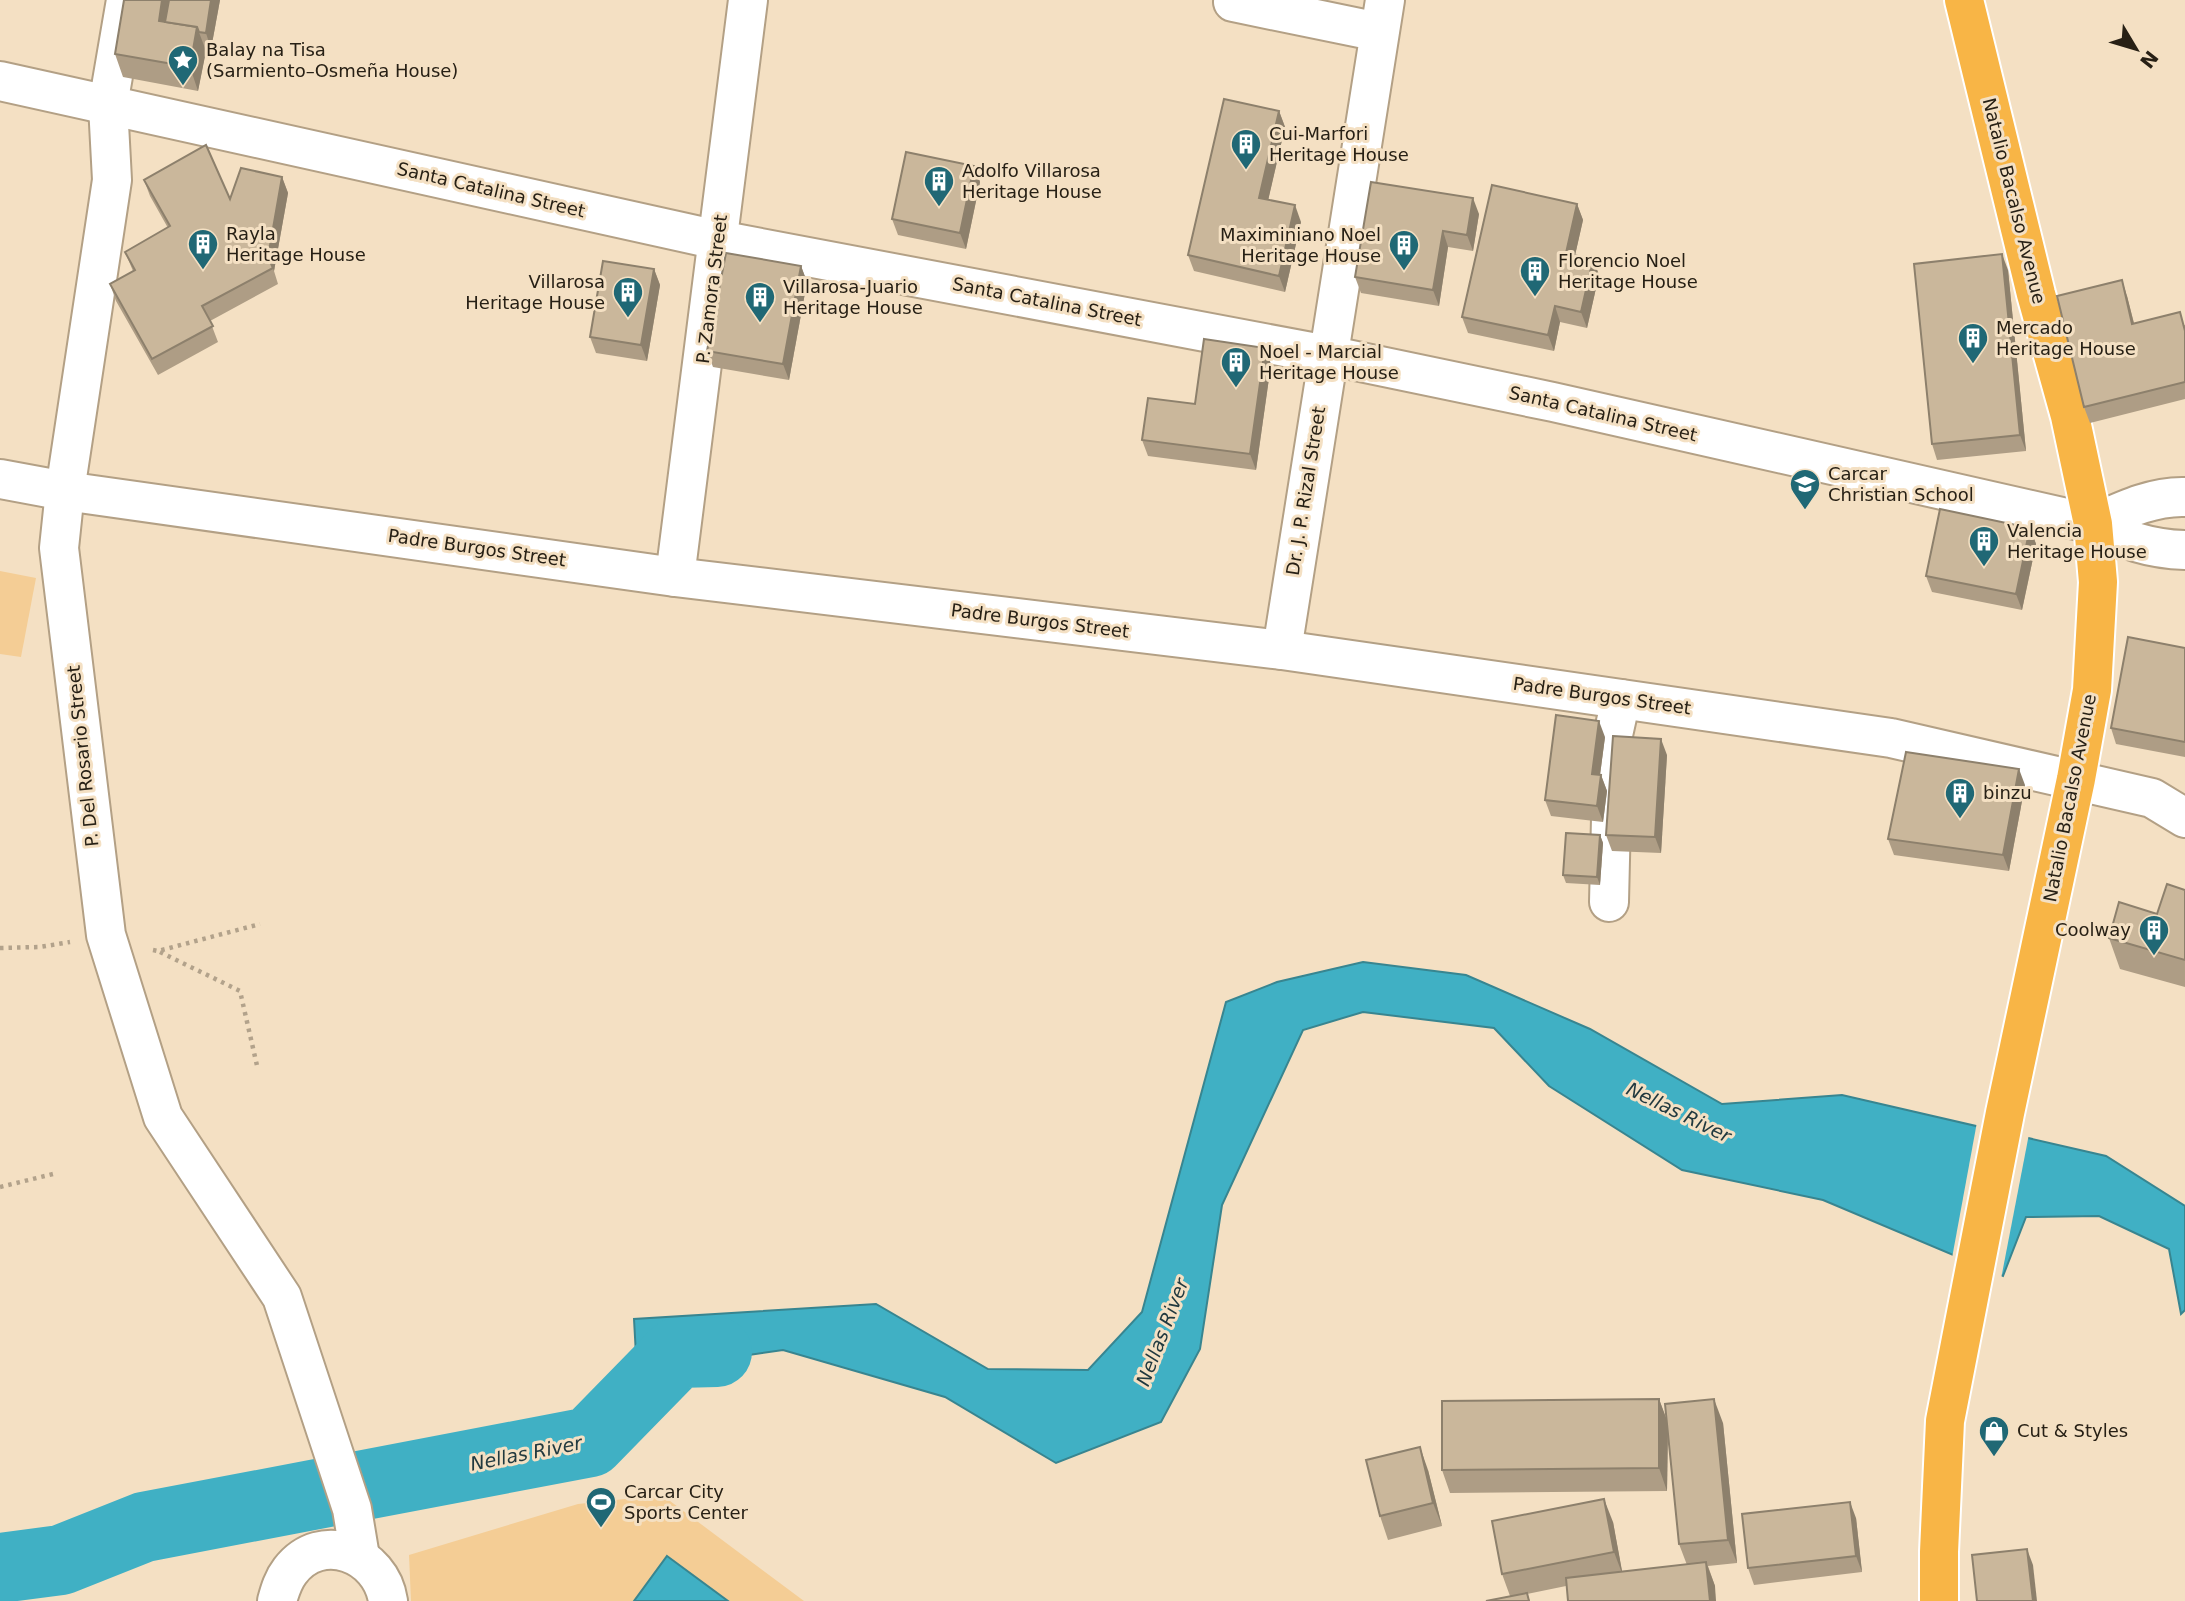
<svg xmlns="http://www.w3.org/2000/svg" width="2185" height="1601" viewBox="0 0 2185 1601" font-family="'DejaVu Sans',sans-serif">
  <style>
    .green { fill: #f4cd95 }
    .water { fill: #40b0c4; stroke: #388590; stroke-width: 2 }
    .pier { fill: #f4e0c3 }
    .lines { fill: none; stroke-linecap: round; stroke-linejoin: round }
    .river { stroke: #40b0c4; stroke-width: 70 }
    .minor-casing { stroke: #b3a085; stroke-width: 42 }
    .highway-casing { stroke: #fff; stroke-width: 42 }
    .path { stroke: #b2a28b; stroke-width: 4.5; stroke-dasharray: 3.5 5; stroke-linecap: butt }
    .minor { stroke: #fff; stroke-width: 38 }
    .highway { stroke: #f8b546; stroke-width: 38 }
    .wall { fill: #ae9d85 }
    .shaded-wall { fill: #8d806c }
    .building { fill: #cab79b; stroke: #8d806c; stroke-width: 2 }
    .labels { text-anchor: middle; stroke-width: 6; stroke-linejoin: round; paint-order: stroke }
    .poi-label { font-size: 18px; fill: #272015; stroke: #f4e0c3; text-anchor: start }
    .street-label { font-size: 18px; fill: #272015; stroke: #f4e0c3 }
    .water-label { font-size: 19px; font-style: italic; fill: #21393f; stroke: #f4e0c3 }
  </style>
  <rect width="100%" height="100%" fill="#f4e0c3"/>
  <!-- green -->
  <g class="green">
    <polygon points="0,571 36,578 21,657 0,654"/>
    <polygon points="662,1495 804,1601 411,1601 409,1555 578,1504"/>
  </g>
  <!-- water -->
  <g class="water">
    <polygon points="1363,962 1466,975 1590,1029 1722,1104 1842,1095 2106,1156 2185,1206 2185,1310 2181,1314 2169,1249 2099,1216 2026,1217 2003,1276 1823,1200 1682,1170 1549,1086 1494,1028 1363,1012 1303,1030 1222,1205 1200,1349 1161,1422 1056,1463 945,1397 783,1350 695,1363 640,1427 634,1319 876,1304 988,1369 1088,1370 1142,1312 1226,1002 1277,982"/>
    <polygon points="667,1556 728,1601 634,1601"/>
  </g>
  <!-- pier -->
  <polygon class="pier" points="1977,1122 2029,1134 2001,1279 1952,1258"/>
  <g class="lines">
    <!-- river -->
    <polyline class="river" points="0,1568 61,1560 144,1527 590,1442 677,1353 717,1352"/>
    <!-- minor casing -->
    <g class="minor-casing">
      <g id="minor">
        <polyline points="126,0 108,105 112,180 65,491 59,548 106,935 163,1117 282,1297 352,1509 360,1557"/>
        <polyline points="1233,2 1379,32"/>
        <path d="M0,81L718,240L1327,355L1553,402L2093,524C2125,540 2149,549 2185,550"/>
        <polyline points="0,479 65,491 675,577 1282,650 1891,738 2152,798 2185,818"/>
        <path d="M2093,524C2122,511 2152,496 2185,497"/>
        <polyline points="675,577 748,0"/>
        <polyline points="1282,650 1385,0"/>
        <polyline points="1609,902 1613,735 1621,699"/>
        <path d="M277,1601C280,1590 283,1580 290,1571C321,1530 381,1553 388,1601"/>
      </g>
    </g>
    <!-- highway casing -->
    <g class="highway-casing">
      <polyline id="highway" points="1939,1601 1939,1552 1945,1421 2005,1113 2076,779 2092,690 2098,582 2093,524 2070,416 2036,294 1964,0"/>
    </g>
    <!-- path -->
    <g class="path">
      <polyline points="0,948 40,947 70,942"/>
      <polyline points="153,950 158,951 260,924"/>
      <polyline points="160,952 240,991 258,1070"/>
      <polyline points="0,1187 53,1174"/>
    </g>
    <!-- minor -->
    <use href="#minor" class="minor"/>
    <!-- highway -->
    <use href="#highway" class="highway"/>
  </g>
  <!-- wall -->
  <g class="wall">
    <polygon points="124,0 220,0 211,49 204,48 206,51 198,91 123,77 115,54"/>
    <polygon points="1279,111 1285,127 1268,200 1301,222 1285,292 1194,271 1188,255"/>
    <polygon points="974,166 980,182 966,249 898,235 892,219"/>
    <polygon points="282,177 288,193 274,271 278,284 210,321 218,342 158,375 116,301 110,284 133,271 125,252 168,228 150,196 144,180 230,199"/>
    <polygon points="1371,182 1479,214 1473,251 1448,247 1439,306 1361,293 1355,277"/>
    <polygon points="1577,204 1583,220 1575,255 1593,259 1599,275 1587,328 1560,322 1554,351 1468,333 1462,317"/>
    <polygon points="801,266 807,282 789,380 713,367 707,351"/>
    <polygon points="654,269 660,285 647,361 596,353 590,337"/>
    <polygon points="2008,270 2026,451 1937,460 1932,444"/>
    <polygon points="2127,296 2134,323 2185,325 2185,399 2090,423 2084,407"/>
    <polygon points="1271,364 1256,470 1148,456 1142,440 1195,404"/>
    <polygon points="2030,528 2036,544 2022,610 1932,592 1926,576"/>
    <polygon points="2185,648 2185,757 2116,744 2111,728"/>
    <polygon points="1605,737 1600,775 1601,775 1607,791 1603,822 1551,816 1545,800"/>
    <polygon points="1667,755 1661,853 1612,851 1606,835"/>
    <polygon points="2025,785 2009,871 1894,855 1888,839"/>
    <polygon points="1600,835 1603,843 1600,885 1566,883 1563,875"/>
    <polygon points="2185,890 2185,987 2120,969 2109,938 2157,914"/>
    <polygon points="1659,1399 1667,1421 1723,1423 1737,1563 1708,1566 1715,1586 1566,1586 1527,1594 1530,1601 1486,1601 1510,1596 1502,1574 1613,1522 1622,1572 1687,1565 1679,1544 1668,1428 1667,1491 1450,1493 1442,1470"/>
    <polygon points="1428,1470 1442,1526 1388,1540 1380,1516"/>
    <polygon points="1856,1518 1862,1572 1754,1585 1748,1568"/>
  </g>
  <!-- shaded-wall -->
  <g class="shaded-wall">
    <polygon points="162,0 175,0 165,26 159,21"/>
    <polygon points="211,0 220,0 211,49 206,33"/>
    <polygon points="197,27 206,51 198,91 190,67"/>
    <polygon points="1279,111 1285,127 1265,214 1259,198"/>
    <polygon points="974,166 980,182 966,249 960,233"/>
    <polygon points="282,177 288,193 274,271 268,257"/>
    <polygon points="1473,198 1479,214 1473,251 1467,235"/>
    <polygon points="1577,204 1583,220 1572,269 1566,253"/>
    <polygon points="1295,205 1301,222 1285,292 1279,276"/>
    <polygon points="1443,231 1448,247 1439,306 1433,290"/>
    <polygon points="2002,254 2008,270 2026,451 2020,435"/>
    <polygon points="1593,259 1599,275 1587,328 1581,312"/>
    <polygon points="801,266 807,282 789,380 783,364"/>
    <polygon points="654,269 660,285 647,361 641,345"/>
    <polygon points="2122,280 2127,296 2138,340 2132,324"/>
    <polygon points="1555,306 1560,322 1554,351 1548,335"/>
    <polygon points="1265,348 1271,364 1256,470 1250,454"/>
    <polygon points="2030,528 2036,544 2022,610 2016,594"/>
    <polygon points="1599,721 1605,737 1598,790 1592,774"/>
    <polygon points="1661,739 1667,755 1661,853 1655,837"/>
    <polygon points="2019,769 2025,785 2009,871 2003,855"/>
    <polygon points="1601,775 1607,791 1603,822 1597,806"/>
    <polygon points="1600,835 1603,843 1600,885 1597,877"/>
    <polygon points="1659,1399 1668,1423 1667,1491 1659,1468"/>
    <polygon points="1714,1399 1723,1423 1737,1563 1728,1540"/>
    <polygon points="1420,1447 1428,1470 1442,1526 1433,1503"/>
    <polygon points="1604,1499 1613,1522 1623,1576 1614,1552"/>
    <polygon points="1850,1502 1856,1518 1862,1572 1856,1556"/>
    <polygon points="2027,1549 2033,1565 2037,1601 2033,1601"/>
    <polygon points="1706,1562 1715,1586 1716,1601 1710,1601"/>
  </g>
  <!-- building -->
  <g class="building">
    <polygon points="124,0 162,0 159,21 197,27 190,67 115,54"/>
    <polygon points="169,0 211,0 206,33 199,32 197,27 165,22"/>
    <polygon points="1224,99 1279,111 1259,198 1295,205 1279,276 1188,255"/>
    <polygon points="206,145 230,199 241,168 282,177 268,257 273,268 202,306 213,326 152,359 110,284 135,270 125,252 170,226 144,180"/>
    <polygon points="906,152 974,166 960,233 892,219"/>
    <polygon points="1371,182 1473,198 1467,235 1443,231 1433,290 1355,277"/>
    <polygon points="1492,185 1577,204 1566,253 1593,259 1581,312 1555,306 1548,335 1462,317"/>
    <polygon points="726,253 801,266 783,364 707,351"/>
    <polygon points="2002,254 2020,435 1932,444 1914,264"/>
    <polygon points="603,261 654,269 641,345 590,337"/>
    <polygon points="2122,280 2132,324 2180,312 2185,331 2185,382 2084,407 2057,296"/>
    <polygon points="1204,339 1265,348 1250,454 1142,440 1148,398 1195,404"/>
    <polygon points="1940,509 2030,528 2016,594 1926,576"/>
    <polygon points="2128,637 2185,648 2185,742 2111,728"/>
    <polygon points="1556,715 1599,721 1592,774 1601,775 1597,806 1545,800"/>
    <polygon points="1613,736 1661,739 1655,837 1606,835"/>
    <polygon points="1906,752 2019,769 2003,855 1888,839"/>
    <polygon points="1566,833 1600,835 1597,877 1563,875"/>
    <polygon points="2167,884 2185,890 2185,960 2109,938 2119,902 2157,914"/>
    <polygon points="1659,1399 1659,1468 1442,1470 1442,1401"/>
    <polygon points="1714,1399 1728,1540 1679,1544 1665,1404"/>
    <polygon points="1420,1447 1433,1503 1380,1516 1366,1460"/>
    <polygon points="1604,1499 1614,1552 1502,1574 1492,1521"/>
    <polygon points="1850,1502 1856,1556 1748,1568 1742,1514"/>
    <polygon points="2027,1549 2033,1601 1977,1601 1972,1555"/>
    <polygon points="1706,1562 1710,1601 1568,1601 1566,1578"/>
    <polygon points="1527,1593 1529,1601 1486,1601"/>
  </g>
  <!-- icons -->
  <defs>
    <g id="sight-pin" transform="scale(1.575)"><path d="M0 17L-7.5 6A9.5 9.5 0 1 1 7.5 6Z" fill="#206875" stroke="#f4e0c3"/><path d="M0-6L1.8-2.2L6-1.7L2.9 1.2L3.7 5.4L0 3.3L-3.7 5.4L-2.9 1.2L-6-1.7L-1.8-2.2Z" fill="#fff"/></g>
    <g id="building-pin" transform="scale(1.575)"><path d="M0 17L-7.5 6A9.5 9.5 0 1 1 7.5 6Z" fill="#206875" stroke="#f4e0c3"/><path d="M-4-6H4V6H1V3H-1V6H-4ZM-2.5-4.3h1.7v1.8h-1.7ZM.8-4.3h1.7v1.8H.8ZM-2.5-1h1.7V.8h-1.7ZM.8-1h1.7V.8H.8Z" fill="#fff"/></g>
    <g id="school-pin" transform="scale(1.575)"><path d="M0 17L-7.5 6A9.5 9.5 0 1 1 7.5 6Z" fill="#206875" stroke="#f4e0c3"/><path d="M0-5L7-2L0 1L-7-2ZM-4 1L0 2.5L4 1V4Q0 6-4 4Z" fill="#fff"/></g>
    <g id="shop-pin" transform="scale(1.575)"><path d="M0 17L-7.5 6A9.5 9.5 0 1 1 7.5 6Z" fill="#206875" stroke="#f4e0c3"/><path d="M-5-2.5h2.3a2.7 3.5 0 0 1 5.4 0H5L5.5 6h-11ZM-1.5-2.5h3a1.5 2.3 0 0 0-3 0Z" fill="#fff"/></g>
    <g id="stadium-pin" transform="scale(1.575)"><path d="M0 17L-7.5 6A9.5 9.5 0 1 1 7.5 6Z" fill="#206875" stroke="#f4e0c3"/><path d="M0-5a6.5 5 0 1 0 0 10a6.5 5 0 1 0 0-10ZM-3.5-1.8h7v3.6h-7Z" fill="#fff"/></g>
  </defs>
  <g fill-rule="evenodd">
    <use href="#sight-pin" x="183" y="60"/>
    <use href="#building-pin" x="1246" y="144"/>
    <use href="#building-pin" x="939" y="181"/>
    <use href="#building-pin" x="203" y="244"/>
    <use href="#building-pin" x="1404" y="245"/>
    <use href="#building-pin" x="1535" y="271"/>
    <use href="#building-pin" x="628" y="292"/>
    <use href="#building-pin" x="760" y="297"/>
    <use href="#building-pin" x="1973" y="338"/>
    <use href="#building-pin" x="1236" y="362"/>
    <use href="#school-pin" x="1805" y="484"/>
    <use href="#building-pin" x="1984" y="541"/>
    <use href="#building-pin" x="1960" y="793"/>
    <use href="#building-pin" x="2154" y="930"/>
    <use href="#shop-pin" x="1994" y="1431"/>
    <use href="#stadium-pin" x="601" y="1502"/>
  </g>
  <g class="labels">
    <!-- poi labels -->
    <g class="poi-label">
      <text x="206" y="56">Balay na Tisa<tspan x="206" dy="21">(Sarmiento–Osmeña House)</tspan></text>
      <text x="1269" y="140">Cui-Marfori<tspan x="1269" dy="21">Heritage House</tspan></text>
      <text x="962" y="177">Adolfo Villarosa<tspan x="962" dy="21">Heritage House</tspan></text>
      <text x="226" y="240">Rayla<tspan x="226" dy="21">Heritage House</tspan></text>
      <text x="1381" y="241" text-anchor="end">Maximiniano Noel<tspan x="1381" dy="21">Heritage House</tspan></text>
      <text x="1558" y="267">Florencio Noel<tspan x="1558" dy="21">Heritage House</tspan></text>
      <text x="605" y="288" text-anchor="end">Villarosa<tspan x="605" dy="21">Heritage House</tspan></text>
      <text x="783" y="293">Villarosa-Juario<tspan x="783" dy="21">Heritage House</tspan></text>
      <text x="1996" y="334">Mercado<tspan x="1996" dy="21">Heritage House</tspan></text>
      <text x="1259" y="358">Noel - Marcial<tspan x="1259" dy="21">Heritage House</tspan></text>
      <text x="1828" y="480">Carcar<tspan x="1828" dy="21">Christian School</tspan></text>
      <text x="2007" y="537">Valencia<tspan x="2007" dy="21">Heritage House</tspan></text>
      <text x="1983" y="799">binzu</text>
      <text x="2131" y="936" text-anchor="end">Coolway</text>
      <text x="2017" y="1437">Cut &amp; Styles</text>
      <text x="624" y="1498">Carcar City<tspan x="624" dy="21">Sports Center</tspan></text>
    </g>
    <!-- street labels -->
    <g class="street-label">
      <text transform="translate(491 190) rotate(13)" y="6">Santa Catalina Street</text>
      <text transform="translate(2014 201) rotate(76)" y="6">Natalio Bacalso Avenue</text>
      <text transform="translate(712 289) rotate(-83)" y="6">P. Zamora Street</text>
      <text transform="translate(1047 302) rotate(11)" y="6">Santa Catalina Street</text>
      <text transform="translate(1603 414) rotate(13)" y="6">Santa Catalina Street</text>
      <text transform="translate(1306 491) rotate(-81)" y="6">Dr. J. P. Rizal Street</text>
      <text transform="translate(477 548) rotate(8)" y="6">Padre Burgos Street</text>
      <text transform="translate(1040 621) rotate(7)" y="6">Padre Burgos Street</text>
      <text transform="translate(1602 696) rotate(8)" y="6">Padre Burgos Street</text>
      <text transform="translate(83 756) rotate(-96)" y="6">P. Del Rosario Street</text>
      <text transform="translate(2070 798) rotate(-79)" y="6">Natalio Bacalso Avenue</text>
    </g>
    <!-- water labels -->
    <g class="water-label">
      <text transform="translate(1679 1112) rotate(26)" y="7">Nellas River</text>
      <text transform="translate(1162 1332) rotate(-69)" y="7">Nellas River</text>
      <text transform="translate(526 1453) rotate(-11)" y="7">Nellas River</text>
    </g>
  </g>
  <!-- north arrow -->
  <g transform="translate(2136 49) rotate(128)" stroke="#f4e0c3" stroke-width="5" paint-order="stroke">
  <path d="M0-5L12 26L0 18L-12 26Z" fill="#272015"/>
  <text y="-10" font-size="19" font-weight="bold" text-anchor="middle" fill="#272015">N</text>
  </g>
</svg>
